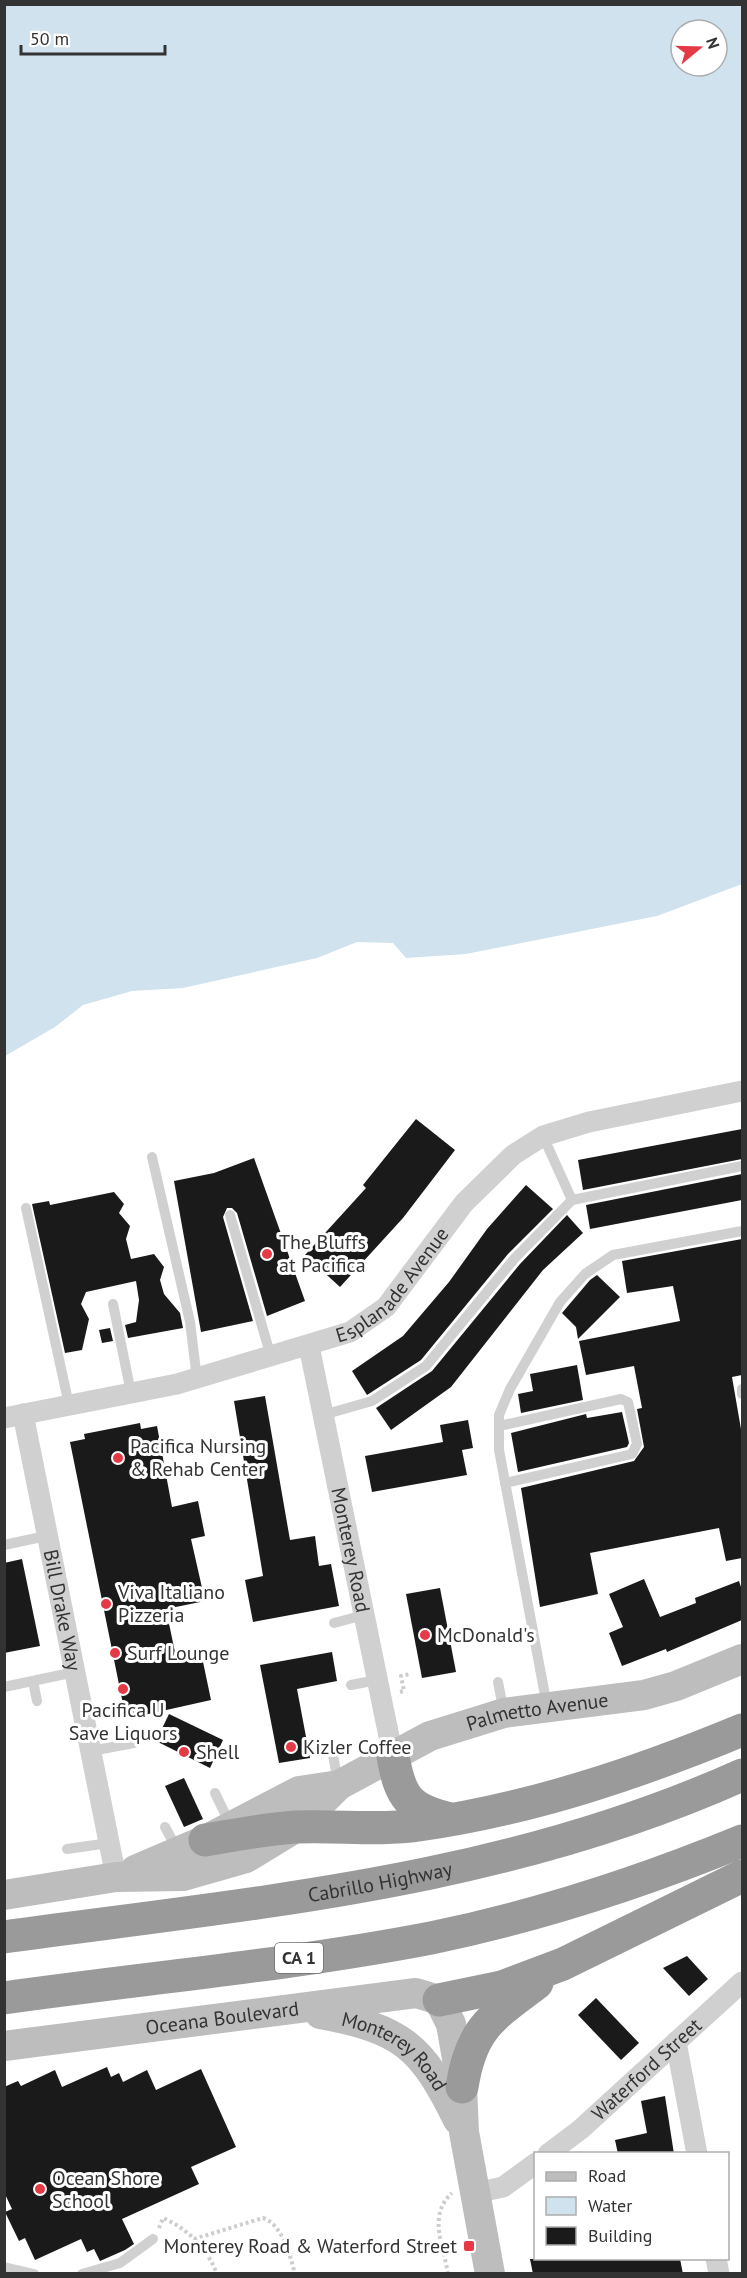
<svg xmlns="http://www.w3.org/2000/svg" width="747" height="2278" viewBox="0 0 747 2278" font-family="'PT Sans',sans-serif">
  <style>
    .water { fill: #cfe2ee; fill-rule: evenodd }
    .building { fill: #1a1a1a }
    .lines { fill: none; stroke-linecap: round; stroke-linejoin: round }
    .path { stroke: #cdcdcd; stroke-width: 4; stroke-dasharray: 3 3; stroke-linecap: butt }
    .lane { stroke: #d0d0d0; stroke-width: 10 }
    .street { stroke: #d0d0d0; stroke-width: 21 }
    .secondary { stroke: #bdbdbd; stroke-width: 30 }
    .highway { stroke: #9a9a9a; stroke-width: 33 }
    .poi-dot { fill: #e63946; stroke: #fff; stroke-width: 2 }
    .labels { text-anchor: middle; stroke-width: 6; stroke-linejoin: round; paint-order: stroke }
    .shield { fill: #fff; stroke: #707070; stroke-width: 1.5 }
    .shield-label { font-size: 18px; font-weight: bold; fill: #333 }
    .poi-label { font-size: 20px; fill: #333; stroke: #fff; text-anchor: start }
    .street-label { font-size: 20px; fill: #333; stroke: #fff }
  </style>
  <rect width="100%" height="100%" fill="#fff"/>
  <!-- water -->
  <path class="water" d="M5,4L742,5V884L657,916L466,954L406,958L393,943L357,942L317,958L183,988L132,991L83,1005L55,1027L5,1056ZM681,30H717V66H681Z"/>
  <!-- building -->
  <g class="building">
    <polygon points="416,1119 455,1150 403,1218 340,1287 305,1255 366,1188 363,1185"/>
    <polygon points="742,1129 742,1159 583,1190 578,1160"/>
    <polygon points="254,1158 305,1301 267,1316 237,1213 232,1208 227,1208 223,1217 253,1321 201,1332 174,1181 214,1173"/>
    <polygon points="742,1174 742,1200 590,1229 586,1205"/>
    <polygon points="526,1185 553,1209 508,1254 421,1360 367,1395 352,1371 403,1336 449,1282 487,1229"/>
    <polygon points="114,1192 124,1204 119,1213 130,1226 126,1239 131,1259 154,1254 164,1267 160,1280 164,1294 180,1313 183,1328 128,1338 125,1325 136,1322 139,1300 136,1281 86,1292 81,1304 89,1319 82,1350 65,1353 32,1204 49,1201 50,1205"/>
    <polygon points="567,1215 583,1233 543,1270 451,1387 391,1430 376,1408 432,1371 520,1264"/>
    <polygon points="742,1239 742,1375 732,1377 742,1435 742,1558 726,1561 719,1528 590,1553 598,1594 540,1607 521,1488 634,1461 644,1447 637,1409 642,1408 634,1366 586,1375 579,1341 680,1321 673,1286 627,1293 622,1261"/>
    <polygon points="597,1275 620,1297 578,1339 576,1327 562,1313 590,1280"/>
    <polygon points="110,1328 113,1341 102,1343 99,1330"/>
    <polygon points="577,1365 583,1400 521,1413 518,1394 533,1391 530,1374"/>
    <polygon points="265,1396 290,1540 315,1536 319,1566 331,1564 339,1606 253,1622 245,1580 263,1576 234,1401"/>
    <polygon points="622,1412 629,1443 627,1447 518,1472 511,1433 586,1414 587,1418"/>
    <polygon points="468,1420 473,1448 462,1450 467,1475 372,1492 365,1456 443,1442 440,1425"/>
    <polygon points="140,1423 141,1429 157,1426 172,1507 198,1501 205,1536 191,1539 205,1601 166,1609 177,1662 202,1657 211,1700 126,1719 70,1442 85,1439 84,1434"/>
    <polygon points="22,1559 40,1646 4,1653 4,1563"/>
    <polygon points="644,1579 660,1617 696,1603 695,1598 739,1581 742,1590 742,1620 667,1652 666,1649 622,1666 609,1633 623,1627 609,1594"/>
    <polygon points="440,1588 456,1672 422,1678 406,1594"/>
    <polygon points="332,1652 337,1681 297,1689 310,1758 279,1763 260,1665"/>
    <polygon points="169,1714 223,1740 210,1768 156,1741"/>
    <polygon points="184,1778 203,1819 184,1827 165,1786"/>
    <polygon points="687,1956 708,1979 689,1996 663,1968"/>
    <polygon points="596,1998 639,2043 621,2060 578,2015"/>
    <polygon points="107,2067 111,2077 119,2073 123,2082 147,2070 156,2090 201,2069 236,2147 191,2167 199,2184 122,2219 134,2244 125,2250 100,2261 94,2249 87,2252 81,2239 35,2260 25,2238 19,2241 5,2212 12,2209 4,2192 4,2087 18,2081 21,2086 55,2070 62,2087"/>
    <polygon points="665,2096 674,2154 618,2154 615,2140 647,2133 641,2101"/>
    <polygon points="530,2259 680,2259 683,2274 533,2274"/>
  </g>
  <g class="lines">
    <!-- path -->
    <g class="path">
      <polyline points="400,1692 404,1691 401,1676 410,1674"/>
      <path d="M159,2228L163,2218C188,2229 207,2248 217,2274"/>
      <path d="M194,2239L263,2218C282,2224 290,2255 295,2274"/>
      <path d="M448,2274C444,2246 427,2216 452,2193"/>
    </g>
    <!-- lane -->
    <g class="lane">
      <polyline points="543,1136 572,1200"/>
      <polyline points="152,1157 190,1322 197,1379"/>
      <polyline points="26,1208 69,1405"/>
      <polyline points="230,1215 271,1357"/>
      <polyline points="113,1304 131,1393"/>
      <polyline points="742,1389 742,1394"/>
      <polyline points="323,1415 372,1401 426,1366 514,1259 572,1200 742,1166"/>
      <polyline points="499,1426 621,1399 628,1402 637,1444 632,1454 505,1483"/>
      <polyline points="4,1545 46,1536"/>
      <polyline points="334,1623 364,1615"/>
      <polyline points="33,1681 37,1701"/>
      <polyline points="498,1682 504,1713"/>
      <polyline points="351,1685 377,1680"/>
      <polyline points="4,1687 75,1672"/>
      <polyline points="547,1706 499,1450 499,1415 510,1389 560,1302 585,1274 613,1255 742,1231"/>
      <polyline points="332,1750 338,1782"/>
      <polyline points="91,1751 134,1743"/>
      <polyline points="215,1793 230,1824"/>
      <polyline points="165,1827 177,1849"/>
      <polyline points="67,1849 109,1843"/>
      <polyline points="4,2267 34,2274"/>
      <polyline points="82,2274 120,2263 153,2239"/>
    </g>
    <!-- street -->
    <g class="street">
      <path id="s1" d="M309,1346L393,1756"/>
      <path id="s2" d="M23,1414L116,1877"/>
      <path id="s3" d="M4,1418L177,1384L350,1332L386,1307L464,1203L513,1155L543,1136L589,1122L742,1091"/>
      <polyline points="676,2042 697,2154"/>
      <path id="s4" d="M548,2154L581,2129L742,1982"/>
      <polyline points="475,2193 503,2187 536,2163"/>
      <polyline points="716,2258 719,2274"/>
    </g>
    <!-- secondary -->
    <g class="secondary">
      <polyline points="135,1870 205,1840 299,1791 339,1785"/>
      <path id="s5" d="M4,1895L116,1877L183,1876L246,1858L297,1827L339,1785L430,1736L504,1713L644,1695L676,1686L742,1659"/>
      <path id="s6" d="M320,2014C402,2029 422,2046 458,2120"/>
      <path id="s7" d="M4,2046L416,1993L439,2000L451,2024L462,2087L464,2132L490,2274"/>
    </g>
    <!-- highway -->
    <g class="highway">
      <path d="M393,1756C400,1798 409,1809 450,1819"/>
      <path d="M205,1840C235,1835 265,1829 296,1827C337,1825 378,1831 419,1825C531,1809 638,1773 742,1730"/>
      <path id="s8" d="M4,1937C259,1902 504,1882 742,1775"/>
      <path d="M4,1998C146,1978 291,1965 431,1938C538,1916 642,1882 742,1841"/>
      <polyline points="439,2000 502,1987 563,1964 742,1876"/>
      <path d="M462,2087C471,2028 492,2017 537,1983"/>
    </g>
  </g>
  <!-- markers -->
  <g class="poi-dot">
    <circle cx="267" cy="1254" r="6"/>
    <circle cx="118" cy="1458" r="6"/>
    <circle cx="106" cy="1604" r="6"/>
    <circle cx="425" cy="1635" r="6"/>
    <circle cx="115" cy="1653" r="6"/>
    <circle cx="123" cy="1689" r="6"/>
    <circle cx="291" cy="1747" r="6"/>
    <circle cx="184" cy="1752" r="6"/>
    <circle cx="40" cy="2189" r="6"/>
    <rect x="463" y="2240" width="12" height="12" rx="3"/>
  </g>
  <g class="labels">
    <!-- shield labels -->
    <rect class="shield" x="275" y="1943" width="48" height="30" rx="4.5"/>
    <g class="shield-label">
      <text x="299" y="1964">CA 1</text>
    </g>
    <!-- poi labels -->
    <g class="poi-label">
      <text x="279" y="1249">The Bluffs<tspan x="279" dy="23">at Pacifica</tspan></text>
      <text x="130" y="1453">Pacifica Nursing<tspan x="130" dy="23">&amp; Rehab Center</tspan></text>
      <text x="118" y="1599">Viva Italiano<tspan x="118" dy="23">Pizzeria</tspan></text>
      <text x="437" y="1642">McDonald's</text>
      <text x="127" y="1660">Surf Lounge</text>
      <text x="123" y="1717" text-anchor="middle">Pacifica U<tspan x="123" dy="23">Save Liquors</tspan></text>
      <text x="303" y="1754">Kizler Coffee</text>
      <text x="196" y="1759">Shell</text>
      <text x="52" y="2185">Ocean Shore<tspan x="52" dy="23">School</tspan></text>
      <text x="457" y="2253" text-anchor="end">Monterey Road &amp; Waterford Street</text>
    </g>
    <!-- street labels -->
    <g class="street-label">
      <text dy="7" stroke="none"><textPath href="#s3" startOffset="420">Esplanade Avenue</textPath></text>
      <text dy="7" stroke="none"><textPath href="#s1" startOffset="208">Monterey Road</textPath></text>
      <text dy="7" stroke="none"><textPath href="#s2" startOffset="200">Bill Drake Way</textPath></text>
      <text dy="7" stroke="none"><textPath href="#s5" startOffset="579">Palmetto Avenue</textPath></text>
      <text dy="7" stroke="none"><textPath href="#s8" startOffset="380">Cabrillo Highway</textPath></text>
      <text dy="7" stroke="none"><textPath href="#s7" startOffset="220">Oceana Boulevard</textPath></text>
      <text dy="7" stroke="none"><textPath href="#s6" startOffset="86">Monterey Road</textPath></text>
      <text dy="7" stroke="none"><textPath href="#s4" startOffset="130">Waterford Street</textPath></text>
    </g>
  </g>
  <!-- border -->
  <rect width="747" height="2278" fill="none" stroke="#333333" stroke-width="12"/>
  <!-- legend -->
  <rect x="534" y="2152" width="195" height="108" fill="#ffffff" stroke="#adadad" stroke-width="1.5"/>
  <rect x="546" y="2172" width="30" height="9" fill="#bdbdbd" stroke="#adadad" stroke-width="1.5"/>
  <text x="588" y="2182" font-size="18" fill="#333333">Road</text>
  <rect x="546" y="2197" width="30" height="18" fill="#cfe2ee" stroke="#adadad" stroke-width="1.5"/>
  <text x="588" y="2212" font-size="18" fill="#333333">Water</text>
  <rect x="546" y="2227" width="30" height="18" fill="#1a1a1a" stroke="#adadad" stroke-width="1.5"/>
  <text x="588" y="2242" font-size="18" fill="#333333">Building</text>
  <!-- north arrow -->
  <g transform="translate(699 48) rotate(71)"><circle r="28" fill="#ffffff" stroke="#adadad" stroke-width="1.5"/>
  <path d="M0-4.5L10 22L0 15L-10 22Z" fill="#e63946"/>
  <text y="-9" font-size="16" font-weight="bold" text-anchor="middle" fill="#333333">N</text>
  </g>
  <!-- scale -->
  <path d="M21 45v9h144v-9" fill="none" stroke="#333333" stroke-width="3"/>
  <text x="30" y="45" font-size="18" fill="#333333" stroke="#ffffff" stroke-width="4.5" paint-order="stroke">50 m</text>
</svg>
